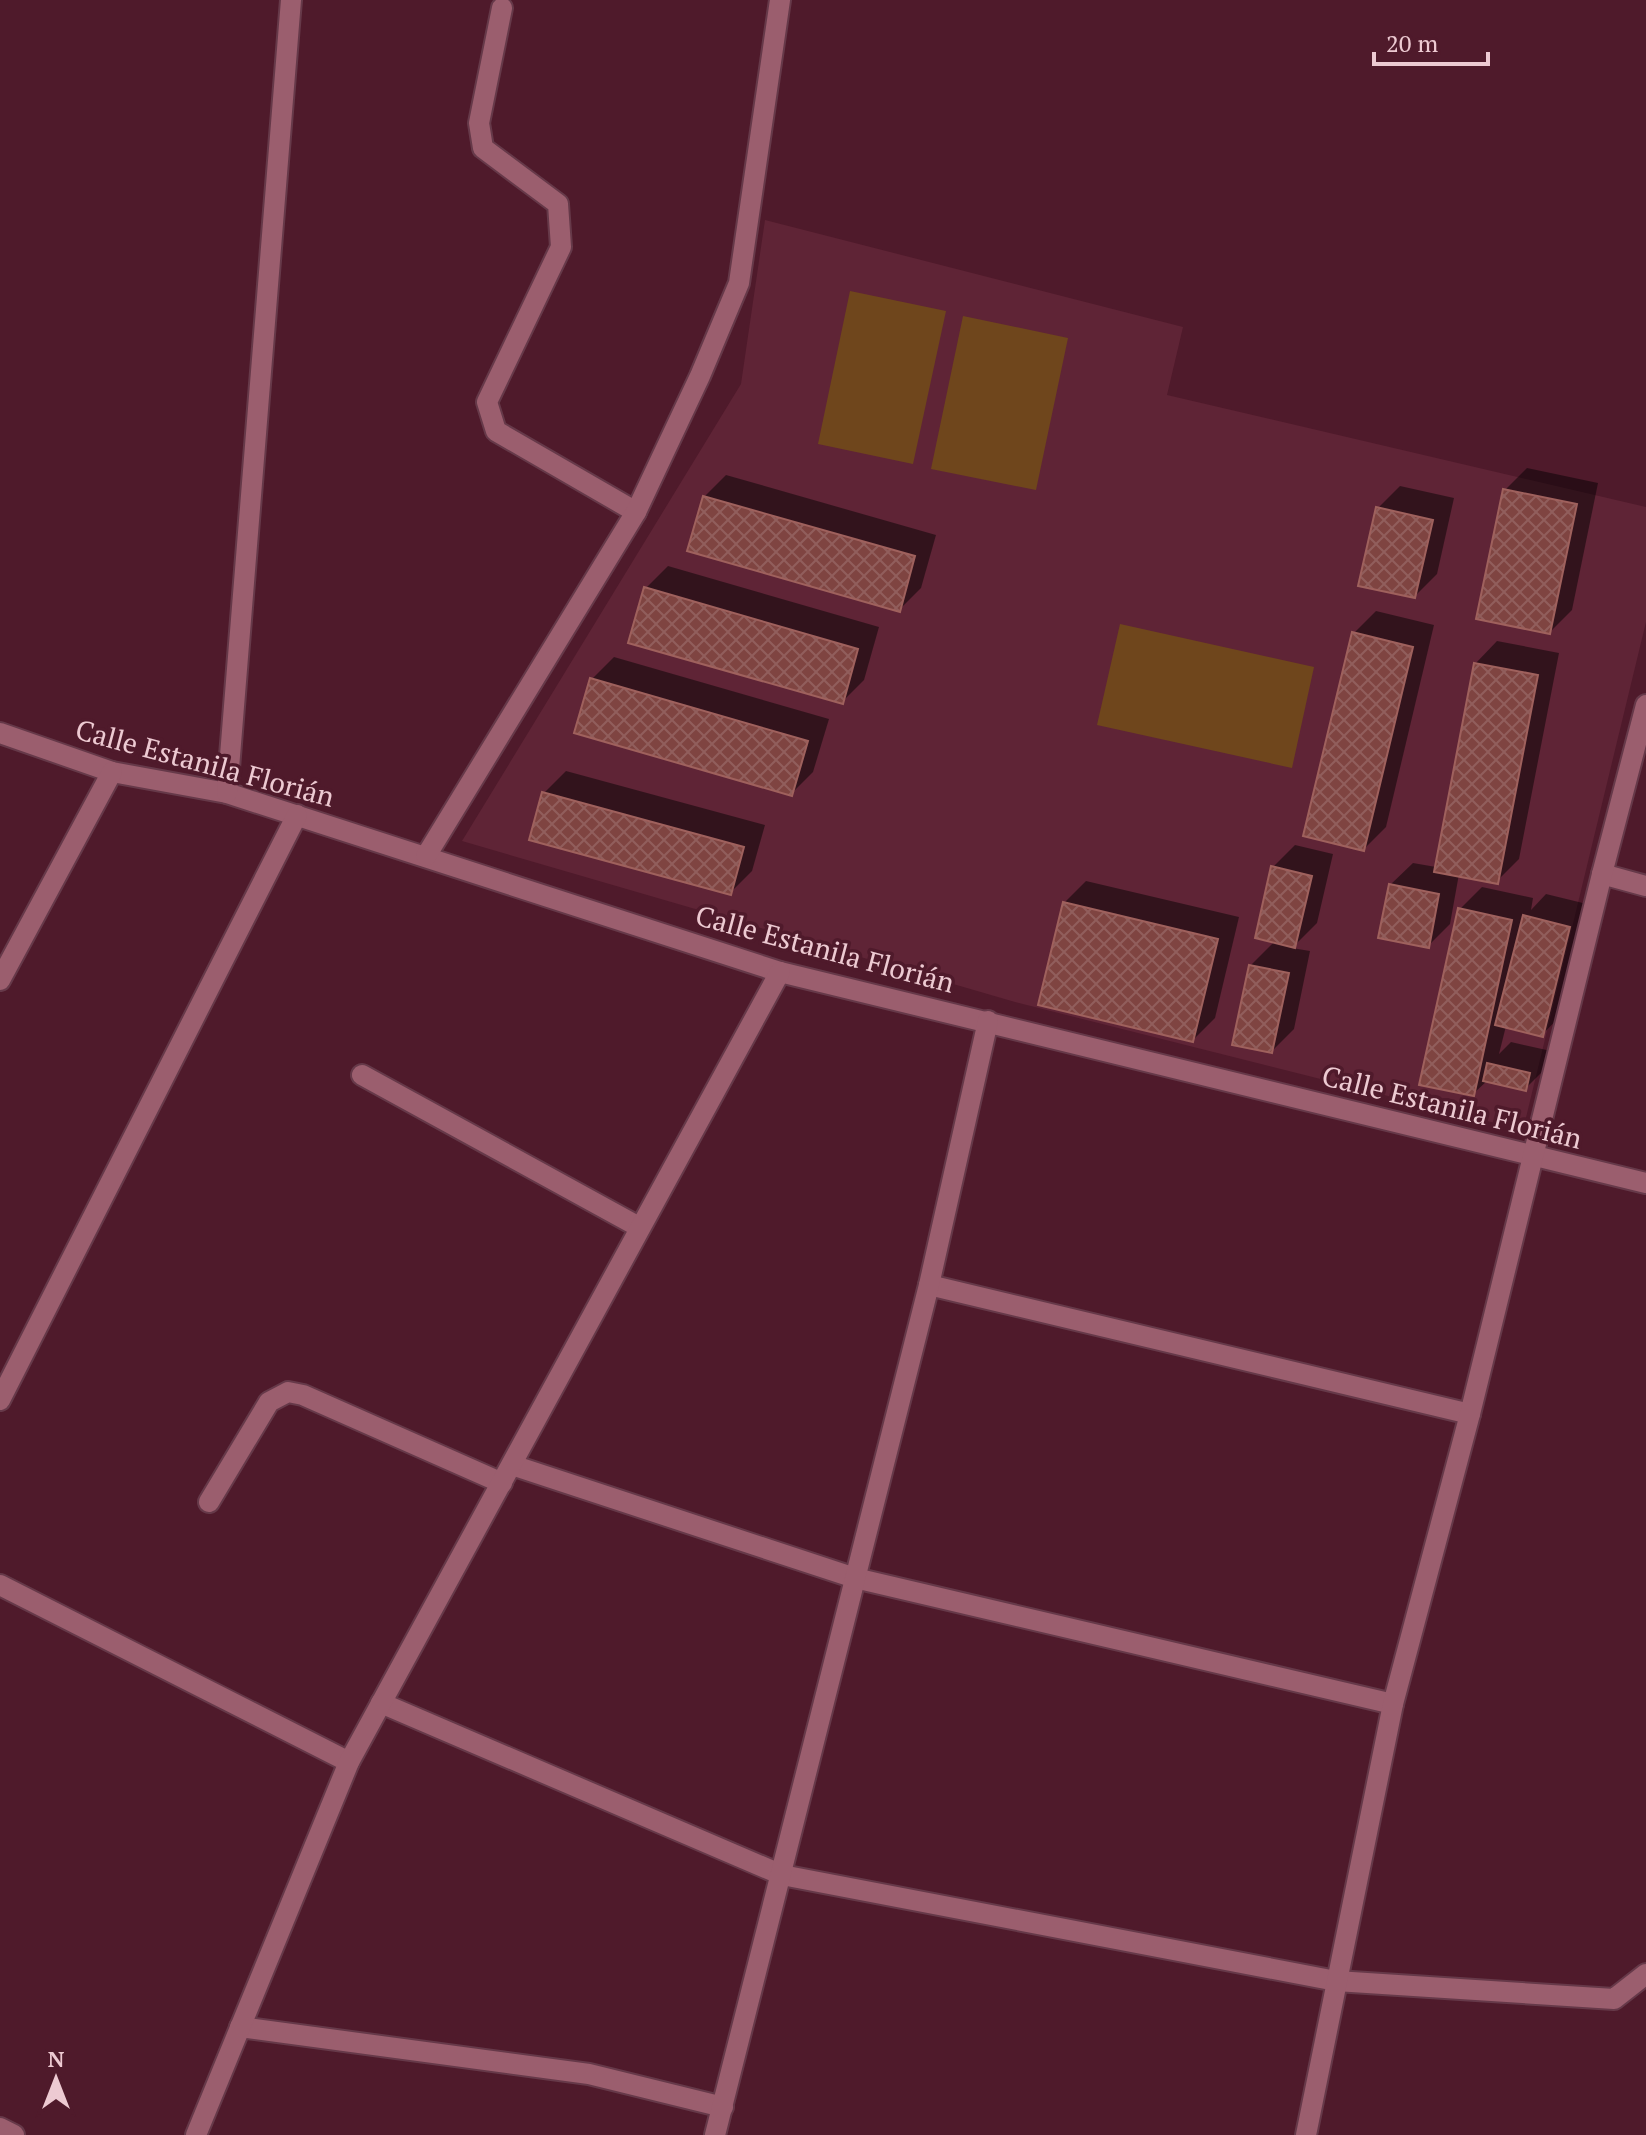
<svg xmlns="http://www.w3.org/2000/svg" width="1646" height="2135" viewBox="0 0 1646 2135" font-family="'PT Serif',serif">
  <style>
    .built { fill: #5f2436 }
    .pitch { fill: #6f461c }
    .shadow { fill: #0007 }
    .building { fill: url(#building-cross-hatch); stroke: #9f615d; stroke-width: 2 }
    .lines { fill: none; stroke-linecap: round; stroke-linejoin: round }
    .street-casing { stroke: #663949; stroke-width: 24 }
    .street { stroke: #9b5e6e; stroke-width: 20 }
    .labels { text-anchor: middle; stroke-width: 7; stroke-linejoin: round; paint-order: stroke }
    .street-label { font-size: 28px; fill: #edcad2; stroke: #4f1a2b }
  </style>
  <defs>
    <pattern id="building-cross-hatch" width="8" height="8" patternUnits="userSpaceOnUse" patternTransform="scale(2)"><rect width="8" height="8" fill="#7f4441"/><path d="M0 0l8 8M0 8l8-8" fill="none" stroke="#915e5c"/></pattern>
  </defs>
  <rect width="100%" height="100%" fill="#4f1a2b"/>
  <!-- built -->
  <polygon class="built" points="765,220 1183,327 1167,395 1646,507 1646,622 1523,1130 1015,1002 462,841 741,384"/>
  <!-- pitch -->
  <g class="pitch">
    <polygon points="850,291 946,311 913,464 818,444"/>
    <polygon points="963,316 1068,338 1036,490 931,469"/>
    <polygon points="1120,624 1314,667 1292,768 1097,725"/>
  </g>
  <!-- shadow -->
  <g class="shadow">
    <polygon points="1527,468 1598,483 1572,610 1550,632 1505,490"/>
    <polygon points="726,475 936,535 921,588 899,610 704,497"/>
    <polygon points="1400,486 1454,498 1437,574 1415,596 1378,508"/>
    <polygon points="668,566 879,627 864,680 842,702 646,588"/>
    <polygon points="1376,611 1434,625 1386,827 1364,849 1354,633"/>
    <polygon points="1497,641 1559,653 1519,859 1497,881 1459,874 1450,924 1428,946 1390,885 1413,863 1436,867 1475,664"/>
    <polygon points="614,657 829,719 813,772 791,794 592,679"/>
    <polygon points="566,771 765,825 752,871 730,893 544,793"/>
    <polygon points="1295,845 1333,854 1317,923 1292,948 1310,951 1294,1029 1272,1051 1250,966 1275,941 1273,867"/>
    <polygon points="1086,881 1239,917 1215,1018 1193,1040 1064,903"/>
    <polygon points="1482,887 1533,898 1531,910 1546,894 1591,905 1564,1012 1542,1035 1506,1026 1499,1054 1511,1042 1551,1051 1547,1067 1525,1089 1488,1080 1473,1094 1460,909"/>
  </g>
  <!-- building -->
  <g class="building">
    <polygon points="1503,489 1577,504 1550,634 1476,619"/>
    <polygon points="703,496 915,556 900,612 687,551"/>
    <polygon points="1376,507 1433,520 1415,598 1358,586"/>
    <polygon points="644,587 858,649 843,704 628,643"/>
    <polygon points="1352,632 1413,647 1364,851 1303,836"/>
    <polygon points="1474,663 1538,675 1498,884 1434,872"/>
    <polygon points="590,678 808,741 792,796 574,733"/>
    <polygon points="542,792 744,847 731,895 529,840"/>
    <polygon points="1271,866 1312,876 1295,948 1255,938"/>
    <polygon points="1389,884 1439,894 1429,948 1378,938"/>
    <polygon points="1063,902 1218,939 1193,1042 1038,1005"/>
    <polygon points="1458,908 1512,920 1474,1096 1419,1085"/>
    <polygon points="1523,915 1570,927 1543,1037 1495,1025"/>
    <polygon points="1249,965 1289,973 1272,1053 1232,1045"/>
    <polygon points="1487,1063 1530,1073 1526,1091 1483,1081"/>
  </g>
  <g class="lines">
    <!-- street casing -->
    <g class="street-casing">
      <g id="street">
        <polyline points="502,8 479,123 483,148 558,204 561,247 487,402 496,431 636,512"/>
        <polyline points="0,733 112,772 227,793 780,972 1646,1183"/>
        <polyline points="227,793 291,0"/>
        <polyline points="426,856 636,512 700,376 739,283 780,0"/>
        <polyline points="1602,874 1646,886"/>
        <polyline points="0,980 112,772"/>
        <polyline points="362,1075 639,1227"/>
        <polyline points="929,1285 1470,1414"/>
        <polyline points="0,1400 297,815"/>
        <polyline points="512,1465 855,1578 1393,1704"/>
        <polyline points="209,1502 269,1402 288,1392 303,1395 502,1483"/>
        <polyline points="0,1585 349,1762"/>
        <polyline points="381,1703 782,1875 1336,1981 1614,1999 1646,1974"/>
        <polyline points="240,2027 589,2074 723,2107"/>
        <polyline points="0,2128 14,2135"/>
        <polyline points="196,2135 349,1762 780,972"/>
        <polyline points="715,2135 929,1285 988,1021"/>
        <polyline points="1306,2135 1393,1704 1470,1414 1602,874 1646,705"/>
      </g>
    </g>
    <!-- street -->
    <use href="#street" class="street"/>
  </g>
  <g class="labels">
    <!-- street labels -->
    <g class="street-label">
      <text transform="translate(205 763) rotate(15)" y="10">Calle Estanila Florián</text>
      <text transform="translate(825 949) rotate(15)" y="10">Calle Estanila Florián</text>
      <text transform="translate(1452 1107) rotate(14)" y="10">Calle Estanila Florián</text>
    </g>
  </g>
  <!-- north arrow -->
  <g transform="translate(56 2079)" stroke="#4f1a2b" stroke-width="6" paint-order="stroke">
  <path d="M0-6L14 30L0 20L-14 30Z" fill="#edcad2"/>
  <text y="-12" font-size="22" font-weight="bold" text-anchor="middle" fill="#edcad2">N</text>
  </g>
  <!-- scale -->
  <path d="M1374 52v12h114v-12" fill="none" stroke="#edcad2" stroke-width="4"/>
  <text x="1386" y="52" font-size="24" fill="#edcad2" stroke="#4f1a2b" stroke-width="6" paint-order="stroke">20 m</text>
</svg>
